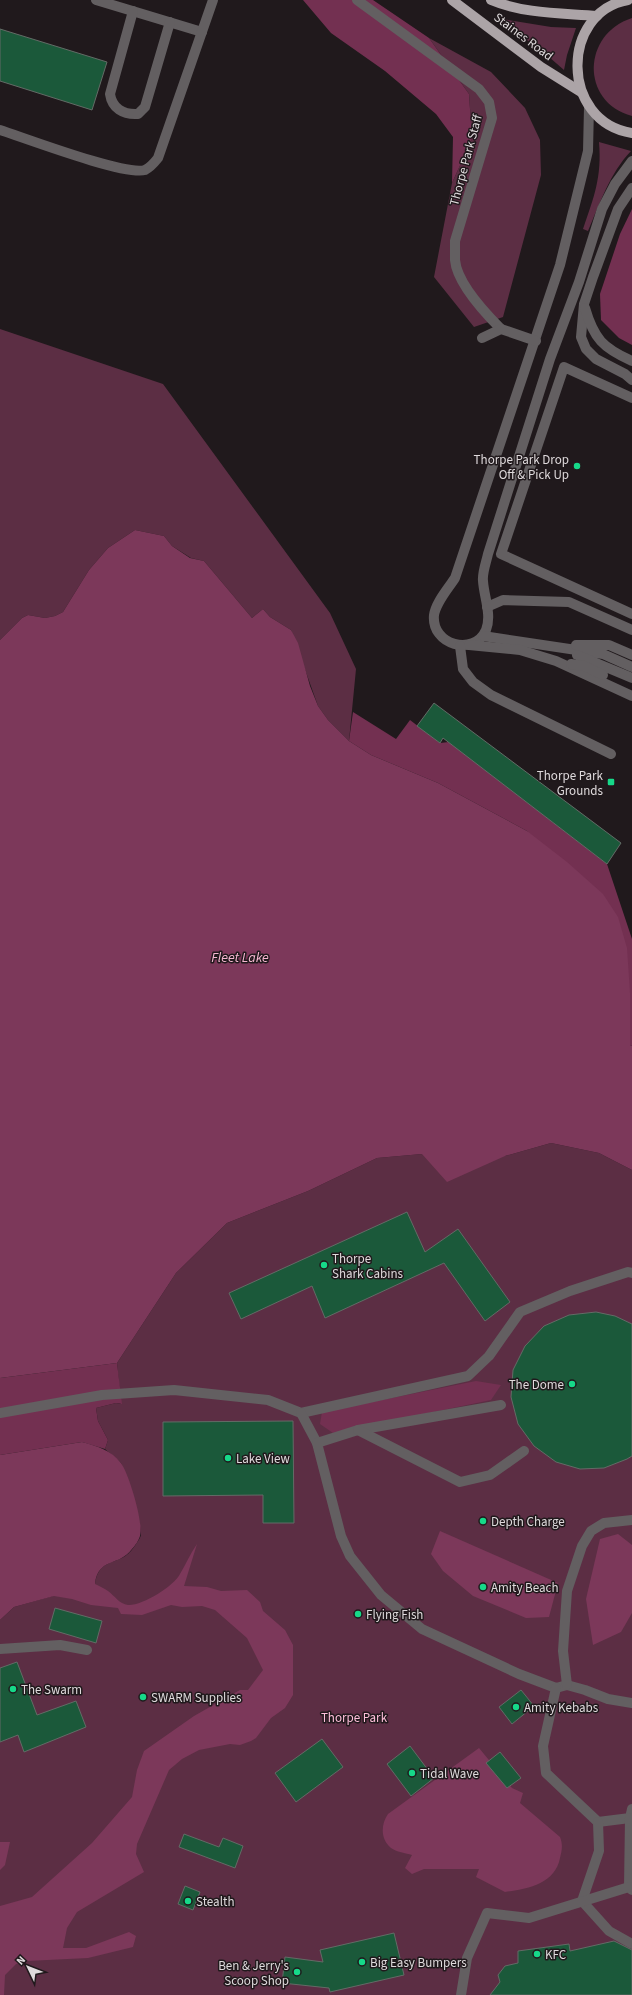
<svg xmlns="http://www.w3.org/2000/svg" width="632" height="1995" viewBox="0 0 632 1995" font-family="'Source Sans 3',sans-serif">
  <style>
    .green { fill: #5c2e44 }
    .forest { fill: #733051 }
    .water { fill: #7c385a }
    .building { fill: #1b593a; stroke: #636b66 }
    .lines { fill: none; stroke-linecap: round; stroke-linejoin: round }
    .service { stroke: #635f61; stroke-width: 10 }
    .pedestrian { stroke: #635f61; stroke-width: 10 }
    .primary { stroke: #aca4a7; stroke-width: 10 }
    .poi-dot { fill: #16d989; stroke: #20191c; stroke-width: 1.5 }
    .labels { text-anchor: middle; stroke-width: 3; stroke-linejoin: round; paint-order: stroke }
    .street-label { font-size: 13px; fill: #dfdadc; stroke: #20191c }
    .poi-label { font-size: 13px; fill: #dfdadc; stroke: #20191c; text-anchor: start }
    .park-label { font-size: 13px; fill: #febfda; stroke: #20191c }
    .water-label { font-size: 14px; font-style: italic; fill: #f4b6d0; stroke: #20191c }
  </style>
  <rect width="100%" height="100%" fill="#20191c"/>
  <!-- green -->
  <g class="green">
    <polygon points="496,18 551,27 576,28 567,55 564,70 541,50"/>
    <path d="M632,18V116C580,102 582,34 632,18Z"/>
    <polygon points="429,38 491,72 525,108 540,140 541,175 503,317 474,327 434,277 452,183 472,139 469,94"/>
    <path d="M599,142L631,151C610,173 600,203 588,231L583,229C594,197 602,177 599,142Z"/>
    <polygon points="0,329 163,384 330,613 356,669 349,741 328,720 318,706 291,630 270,617 263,609 252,618 204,561 191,558 172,546 164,536 135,530 108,548 89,570 63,612 55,616 45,618 28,615 22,618 0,640"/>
    <path d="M551,1143L599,1153L632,1170V1995H0V1620L14,1607L95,1584C99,1557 116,1567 131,1551C134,1547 140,1539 141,1535C142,1526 126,1472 121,1463C117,1458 109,1453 105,1449L108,1440L98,1421L96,1408L116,1403L121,1404L117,1363L176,1273L227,1223L308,1191L377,1158L422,1154L505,1156Z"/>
  </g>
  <!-- forest -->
  <g class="forest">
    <polygon points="303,0 373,0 429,38 469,94 472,139 452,183 453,137 436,114 385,71 331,33"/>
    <polygon points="632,209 632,345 619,338 601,320 600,294 620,234"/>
    <polygon points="353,712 396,739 410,720 440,743 449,742 607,864 632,939 632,1046 630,1045 630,993 527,831 438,783 371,755 349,741"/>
    <polygon points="117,1363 122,1404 116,1403 96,1408 98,1421 108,1440 105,1449 82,1442 0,1455 0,1378"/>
    <polygon points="476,1381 501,1385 491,1400 333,1433 320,1424 322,1412"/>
  </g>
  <!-- water -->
  <g class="water">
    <polygon points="135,530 164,536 172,546 190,558 204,561 252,618 263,609 270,617 291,630 298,643 310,686 318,706 328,720 349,741 371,755 438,783 527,831 567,862 603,894 618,917 627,948 630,993 630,1045 632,1046 632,1170 599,1153 551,1143 505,1156 447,1182 422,1154 377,1158 308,1191 227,1223 176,1273 117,1363 0,1378 0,640 22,618 28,615 45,618 55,616 63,612 89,570 108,548"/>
    <path d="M82,1442C97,1446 111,1450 121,1463C129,1474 144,1524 140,1536C139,1540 135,1546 132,1549C119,1567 98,1557 95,1584C99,1586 104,1588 108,1591C115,1596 119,1604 128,1605C142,1606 174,1586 180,1574C186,1564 190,1554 197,1544L184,1586L207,1587L221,1591L247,1590L260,1602L263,1611L285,1630L293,1645V1695L285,1708L271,1718L256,1738L251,1741L240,1745L230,1744L199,1750L182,1759L169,1770L137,1844L136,1854L144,1872L77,1912L67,1928L63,1948H86L129,1932L136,1936L133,1947L88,1958L27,1961L16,1964L5,1975L4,1995H0V1906L32,1897L92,1843L132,1797L137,1770L144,1751L194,1716L240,1690H248L263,1670L247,1638L215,1610L202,1606L182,1607L171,1605L142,1615L121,1614L118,1608L91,1605L72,1599L54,1596L14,1607L0,1620V1455Z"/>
    <polygon points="440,1531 558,1583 549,1617 526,1618 473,1596 443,1571 431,1554"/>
    <polygon points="618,1534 632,1545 632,1613 621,1632 593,1645 586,1599 600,1539"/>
    <path d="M479,1748L512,1788L523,1793L520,1803L560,1837C563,1845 562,1850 560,1858C555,1884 527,1889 505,1892L476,1877L479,1869H424L412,1874L405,1868L412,1855C406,1853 396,1852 391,1848C380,1839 381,1824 388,1814Z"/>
    <polygon points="0,1842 10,1842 5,1865 0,1870"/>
  </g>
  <!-- building -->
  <g class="building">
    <polygon points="0,29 107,62 92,110 0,81"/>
    <polygon points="434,703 621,843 607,864 443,738 440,743 417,726"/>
    <polygon points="407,1212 425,1252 458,1229 510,1302 485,1321 444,1263 325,1318 312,1286 241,1319 229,1293"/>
    <polygon points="596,1312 615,1316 632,1324 632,1456 627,1459 604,1468 580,1469 556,1462 534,1446 518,1424 511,1397 513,1370 525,1346 544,1326 569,1315"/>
    <polygon points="293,1421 294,1523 263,1523 263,1495 163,1496 163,1422"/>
    <polygon points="55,1608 102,1621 96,1643 49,1629"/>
    <polygon points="17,1662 37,1715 76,1701 86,1727 24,1752 18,1735 0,1742 0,1668"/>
    <polygon points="521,1690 534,1706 512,1724 499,1707"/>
    <polygon points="322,1739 343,1767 296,1802 275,1773"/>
    <polygon points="410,1746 434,1778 411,1796 387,1764"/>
    <polygon points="500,1752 521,1778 507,1788 486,1763"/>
    <polygon points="184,1834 219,1847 223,1838 243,1846 235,1868 179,1847"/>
    <polygon points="185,1886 200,1892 193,1910 178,1904"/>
    <polygon points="394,1933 404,1975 330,1992 329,1988 282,1983 285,1957 323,1962 320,1950"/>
    <polygon points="614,1941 632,1950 632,1995 490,1995 500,1982 498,1975 505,1966 518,1963 518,1951 569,1944 570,1951"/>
  </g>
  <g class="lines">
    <!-- service -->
    <g class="service">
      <polyline points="96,0 202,32"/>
      <path d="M357,0L479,89L489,102L492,118L455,241C455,247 455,254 455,260C457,283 485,313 501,329"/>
      <path d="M133,11L110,94C112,108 123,115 138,114L145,107L170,22"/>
      <path d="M589,107L588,151L560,265L455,578C448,589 436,602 434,615C431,645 474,657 486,630C492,615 484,597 483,581C482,573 486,563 488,554L550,359L579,282L602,209L615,184L632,161"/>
      <path d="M0,130C25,138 125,176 145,170C151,167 154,163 158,158L213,0"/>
      <polyline points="632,188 618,209 593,277 584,304 581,337 586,349 596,359 625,374 632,380"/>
      <path d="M585,308C594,339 603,348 632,361"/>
      <polyline points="482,338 501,329 536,341"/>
      <polyline points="632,398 564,367 501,554 632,614"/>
      <polyline points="487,607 503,600 569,602 632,630"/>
      <polyline points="483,636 603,654 632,667"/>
      <polyline points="469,645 520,650 556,661 632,696"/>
      <polyline points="576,645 609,645 632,655"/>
      <polyline points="460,646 463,669 473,682 491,695 611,754"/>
      <polyline points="577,655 632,678"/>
      <polyline points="571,664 584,666 603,675"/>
      <polyline points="0,1413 102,1395 174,1390 268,1400 301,1413 468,1376 489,1356 520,1312 570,1291 628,1272 632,1273"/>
      <polyline points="301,1413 317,1443"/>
      <polyline points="0,1649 60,1645 87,1650"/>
    </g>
    <!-- pedestrian -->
    <g class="pedestrian">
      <polyline points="501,1405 358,1430 317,1443 341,1536 350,1556 381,1595 422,1629 519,1674 556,1688 567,1685 585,1690 608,1699 632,1703"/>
      <polyline points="358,1430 460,1482 490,1475 524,1451"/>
      <polyline points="567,1685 563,1651 567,1591 582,1546 591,1531 604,1523 632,1520"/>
      <polyline points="556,1688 543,1746 546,1773 598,1822 630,1818 632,1809"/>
      <polyline points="630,1818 629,1887 632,1890"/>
      <polyline points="598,1822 599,1851 582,1901 609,1931 632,1944"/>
      <polyline points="461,1995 467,1958 487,1913 529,1918 629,1887"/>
    </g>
    <!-- primary -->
    <g class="primary">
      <polyline points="452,0 541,67 581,92"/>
      <path d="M491,0C524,14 563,13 597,16"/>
      <path d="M628,0C560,12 560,122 632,133"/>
    </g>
  </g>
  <!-- markers -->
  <g class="poi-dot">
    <circle cx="577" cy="466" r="4"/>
    <rect x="607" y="778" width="8" height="8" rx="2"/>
    <circle cx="324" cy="1265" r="4"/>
    <circle cx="572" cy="1384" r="4"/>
    <circle cx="228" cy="1458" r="4"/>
    <circle cx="483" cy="1521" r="4"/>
    <circle cx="483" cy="1587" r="4"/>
    <circle cx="358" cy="1614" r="4"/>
    <circle cx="13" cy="1689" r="4"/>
    <circle cx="143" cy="1697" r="4"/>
    <circle cx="516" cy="1707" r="4"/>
    <circle cx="412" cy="1773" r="4"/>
    <circle cx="188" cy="1901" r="4"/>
    <circle cx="537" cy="1954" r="4"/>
    <circle cx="362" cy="1962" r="4"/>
    <circle cx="297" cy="1972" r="4"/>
  </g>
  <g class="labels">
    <!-- street labels -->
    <g class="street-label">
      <text transform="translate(524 36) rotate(37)" y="5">Staines Road</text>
      <text transform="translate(465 160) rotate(-75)" y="5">Thorpe Park Staff</text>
    </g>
    <!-- poi labels -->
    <g class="poi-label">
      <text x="569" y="464" text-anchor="end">Thorpe Park Drop<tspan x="569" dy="15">Off &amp; Pick Up</tspan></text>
      <text x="603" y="780" text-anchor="end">Thorpe Park<tspan x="603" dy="15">Grounds</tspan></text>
      <text x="332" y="1263">Thorpe<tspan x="332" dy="15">Shark Cabins</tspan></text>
      <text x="564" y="1389" text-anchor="end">The Dome</text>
      <text x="236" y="1463">Lake View</text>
      <text x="491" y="1526">Depth Charge</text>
      <text x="491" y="1592">Amity Beach</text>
      <text x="366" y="1619">Flying Fish</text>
      <text x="21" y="1694">The Swarm</text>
      <text x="151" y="1702">SWARM Supplies</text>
      <text x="524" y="1712">Amity Kebabs</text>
      <text x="420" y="1778">Tidal Wave</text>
      <text x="196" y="1906">Stealth</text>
      <text x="545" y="1959">KFC</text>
      <text x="370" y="1967">Big Easy Bumpers</text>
      <text x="289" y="1970" text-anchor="end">Ben &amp; Jerry's<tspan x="289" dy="15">Scoop Shop</tspan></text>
    </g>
    <!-- park labels -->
    <g class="park-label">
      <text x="354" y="1722">Thorpe Park</text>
    </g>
    <!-- water labels -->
    <g class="water-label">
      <text x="240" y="962">Fleet Lake</text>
    </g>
  </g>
  <!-- north arrow -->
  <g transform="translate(28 1967) rotate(313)" stroke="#20191c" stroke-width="3" paint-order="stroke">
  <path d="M0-3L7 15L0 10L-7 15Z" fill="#dfdadc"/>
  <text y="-6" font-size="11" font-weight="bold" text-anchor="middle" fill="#dfdadc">N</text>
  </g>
</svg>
